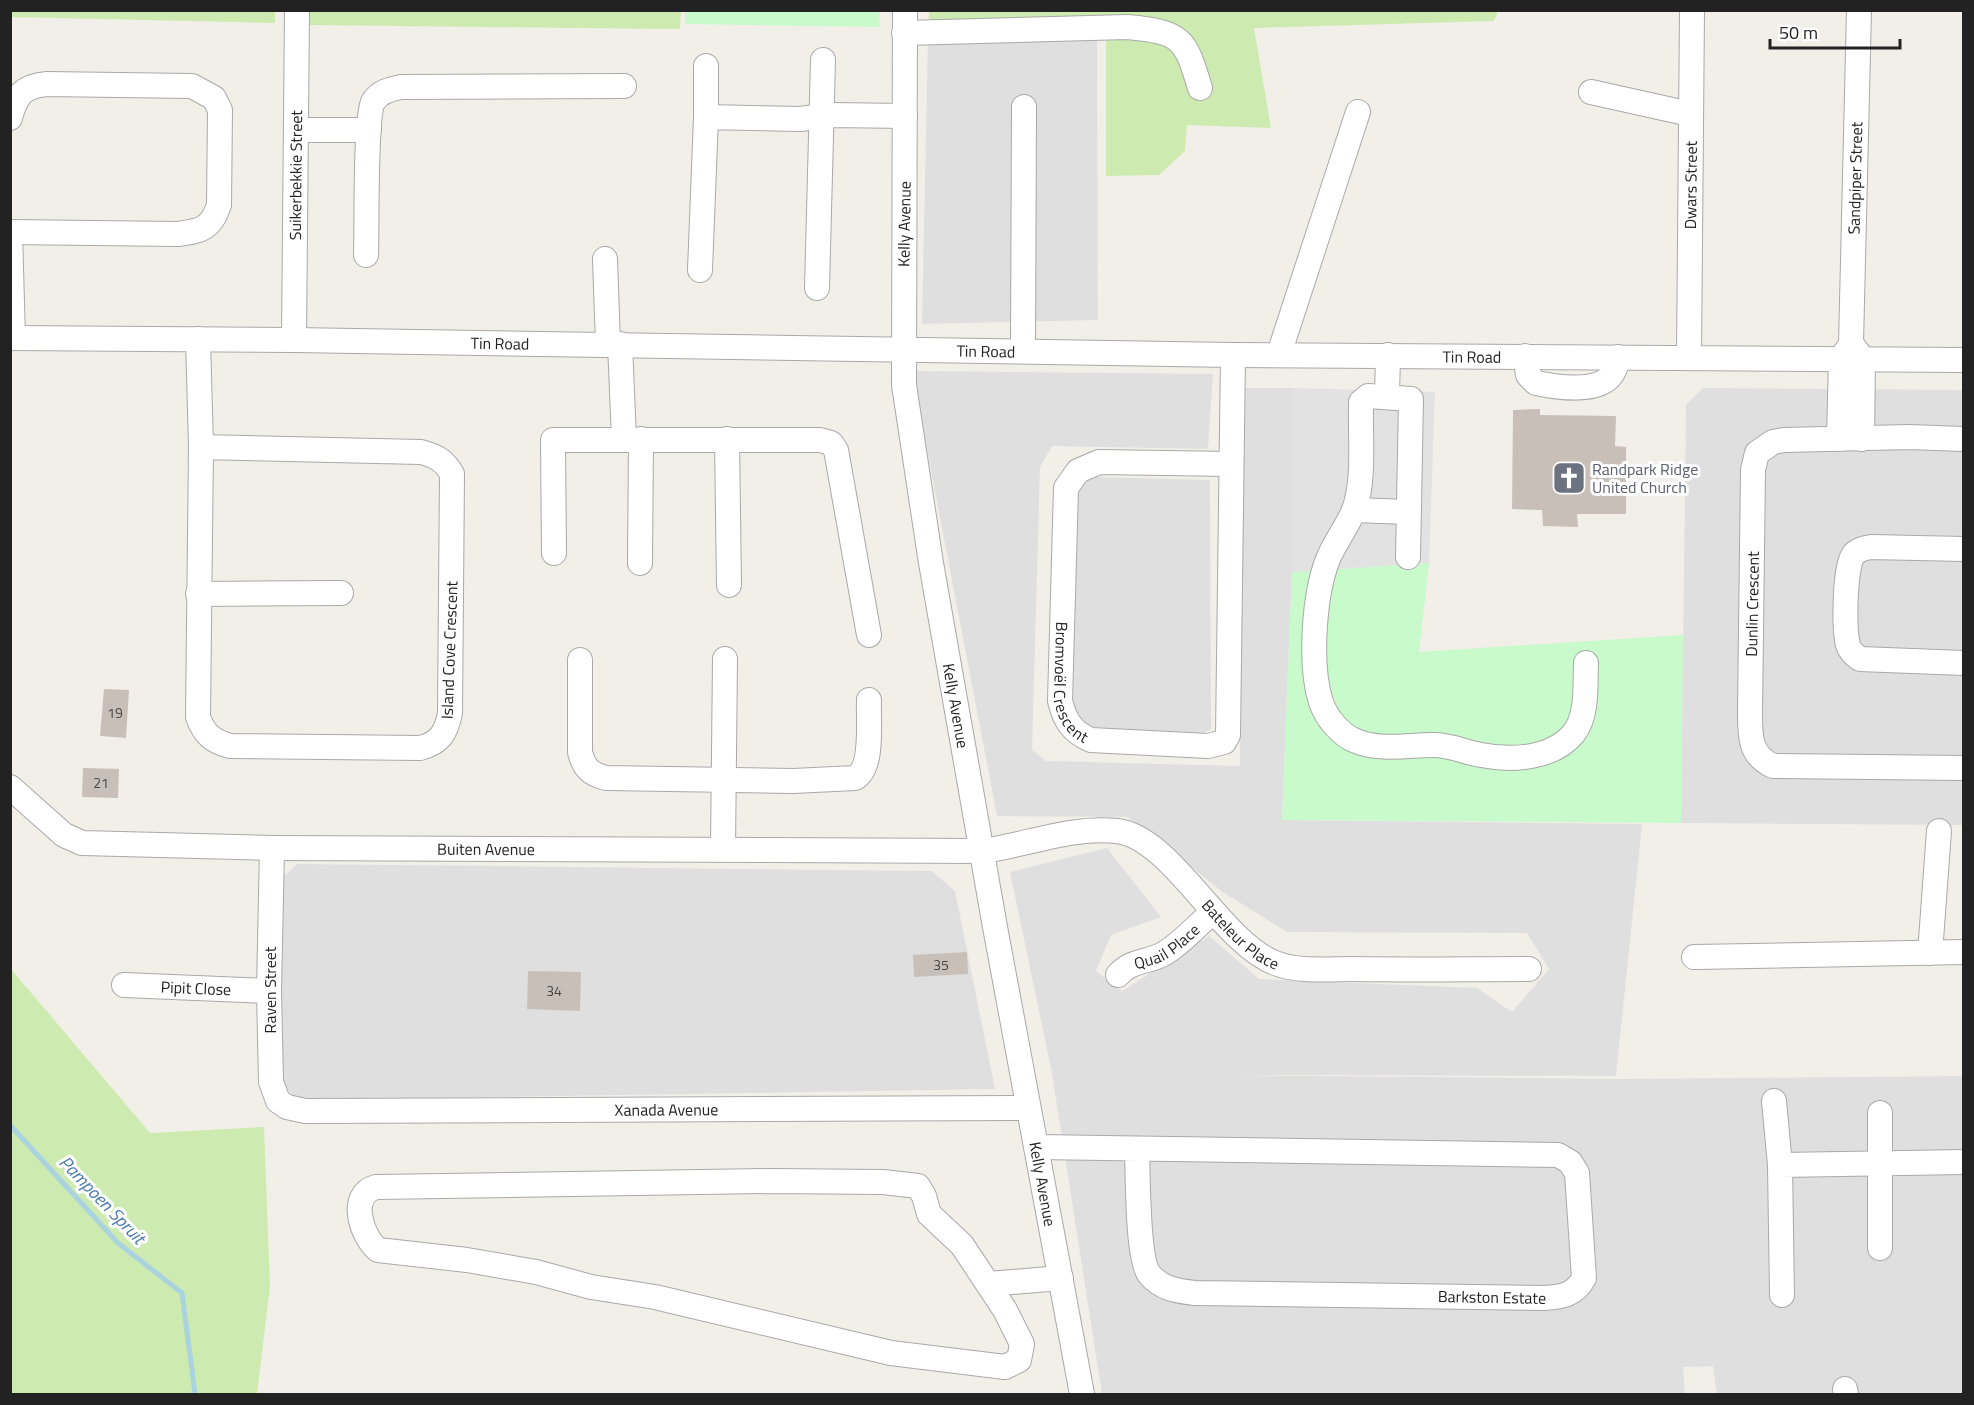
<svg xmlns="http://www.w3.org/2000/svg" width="1974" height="1405" viewBox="0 0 1974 1405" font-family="'Titillium Web',sans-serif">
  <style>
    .residential { fill: #e0dfdf }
    .grass { fill: #cdebb0 }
    .park { fill: #c8facc }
    .parking { fill: #e2e2e2 }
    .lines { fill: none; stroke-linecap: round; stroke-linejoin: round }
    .stream { stroke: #aad3df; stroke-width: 5 }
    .building { fill: #c7bfb8 }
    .minor-casing { stroke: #a9a9a9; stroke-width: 26 }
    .minor { stroke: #fff; stroke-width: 24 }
    .labels { text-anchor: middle; stroke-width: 6; stroke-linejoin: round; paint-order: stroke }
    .number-label { font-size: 14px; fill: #4b4948 }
    .street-label { font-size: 16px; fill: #222; stroke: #fff }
    .worship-label { font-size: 16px; fill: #5b616d; stroke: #fff; text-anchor: start }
    .water-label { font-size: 18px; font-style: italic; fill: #4a7aab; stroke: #fff }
  </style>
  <rect width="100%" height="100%" fill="#f2efe9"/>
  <!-- residential -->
  <g class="residential">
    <polygon points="1097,33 1098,320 922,324 928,38"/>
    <polygon points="912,371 1213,374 1208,449 1052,446 1040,467 1032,750 1046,761 1240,766 1243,388 1292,388 1292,572 1282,820 1642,824 1616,1076 1224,1075 1625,1079 1963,1076 1963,1394 1717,1394 1713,1366 1683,1367 1685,1394 1102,1394 1052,1073 1010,872 1107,848 1161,917 1111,935 1096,971 1122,991 1209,936 1259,979 1477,988 1512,1012 1549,969 1527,933 1287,932 1224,893 1128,817 997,816"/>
    <polygon points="1703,388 1963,390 1963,825 1681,823 1686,405"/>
    <polygon points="1092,477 1210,480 1211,729 1197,736 1093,729 1069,706 1071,497"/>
    <polygon points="297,864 932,871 955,891 995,1089 298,1100 278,1081 280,880"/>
  </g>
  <!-- grass -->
  <g class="grass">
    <polygon points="11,10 275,10 275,23 11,17"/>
    <polygon points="306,10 681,11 680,29 306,25"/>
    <polygon points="929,10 1498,11 1494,21 1254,28 1271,128 1187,125 1185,151 1159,175 1106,176 1106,33 928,38"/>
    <polygon points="11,969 150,1133 264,1127 270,1286 257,1394 11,1394"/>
  </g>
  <!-- park -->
  <g class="park">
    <polygon points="685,11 880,11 879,27 685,24"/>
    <polygon points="1429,563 1419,652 1683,635 1681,823 1282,820 1292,572"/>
  </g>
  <!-- parking -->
  <polygon class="parking" points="1292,388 1435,392 1429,563 1292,572"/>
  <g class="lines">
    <!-- stream -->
    <polyline class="stream" points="10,1125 118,1243 182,1293 195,1394"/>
  </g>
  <!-- building -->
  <g class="building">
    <polygon points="1540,409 1540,415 1616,416 1615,446 1626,447 1626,514 1577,514 1578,527 1543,526 1542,510 1512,509 1513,410"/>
    <polygon points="104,689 129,690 126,738 100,736"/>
    <polygon points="83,768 119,769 118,798 82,797"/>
    <polygon points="967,952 968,974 914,977 913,955"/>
    <polygon points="528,971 581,972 580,1011 527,1009"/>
  </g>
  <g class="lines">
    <!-- minor casing -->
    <g class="minor-casing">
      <g id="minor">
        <path id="s1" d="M905,10L904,385L931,563L995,927L1082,1394"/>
        <path d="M904,33L1127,27C1182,32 1185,38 1200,88"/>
        <polyline points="1591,92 1690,114"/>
        <polyline points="706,117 706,66"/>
        <path d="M10,118C16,95 23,86 47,84L192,86L214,98L220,110L219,205C211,229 201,231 178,234L10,232"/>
        <polyline points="296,130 369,130"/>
        <polyline points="10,232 13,338"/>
        <path d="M366,255C367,230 365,118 373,102C379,92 390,89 401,87L624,86"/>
        <polyline points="605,259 608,344"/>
        <polyline points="700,270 706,117 800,119 832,115 905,116"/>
        <polyline points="817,288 823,60"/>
        <path id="s2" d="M10,338L294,340L1233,355L1964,360"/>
        <polyline points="198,339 201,447"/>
        <path id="s3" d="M294,340L297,10"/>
        <polyline points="620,344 624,439"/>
        <polyline points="1853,346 1863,359 1862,439"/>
        <polyline points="1023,351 1024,107"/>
        <polyline points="1279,354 1358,112"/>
        <path d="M1525,356L1528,375L1536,383C1555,387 1599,394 1612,374C1616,369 1617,362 1618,357"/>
        <path id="s4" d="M1689,357L1692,10"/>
        <polyline points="1387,396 1388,355"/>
        <polyline points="727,439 729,585"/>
        <path id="s5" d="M1839,439L1841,359L1851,344L1859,10"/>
        <path d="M1964,439L1909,437L1784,440L1773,442L1757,453L1753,470L1750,711C1750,735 1749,755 1773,766L1964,768"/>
        <path d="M201,447L421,452C436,456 444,460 452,474L450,713C446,733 440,743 420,748L230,746C212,741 204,734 198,717Z"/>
        <path id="s6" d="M1230,464L1099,462L1078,471L1066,488L1060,701C1065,721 1072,732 1091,740L1208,746L1224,742L1228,735L1233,355"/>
        <polyline points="1354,510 1409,512"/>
        <path d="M1964,549L1871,547C1865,548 1859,549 1854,554C1844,565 1844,630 1848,645C1850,652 1855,655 1860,659L1964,663"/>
        <polyline points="554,553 553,440 820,440 831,443 836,450 869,635"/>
        <path d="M1408,557L1411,399L1368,396L1361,402C1360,434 1365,481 1354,510C1347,527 1335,542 1328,559C1314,594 1309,665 1321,702C1326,717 1340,735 1356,741C1380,751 1408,745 1433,745C1451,745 1464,752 1481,755C1512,761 1553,759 1574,733C1588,715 1585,684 1586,663"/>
        <polyline points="640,563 641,439"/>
        <polyline points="198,594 341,593"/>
        <path d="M580,660V752C584,768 590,774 606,778L793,781L855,778C874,768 868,720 869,700"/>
        <path id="s7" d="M10,787L64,835L82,843L272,848L983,851C1026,845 1072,826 1117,831C1171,837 1221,942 1275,963C1297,972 1328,969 1352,969C1411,970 1470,969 1529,969"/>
        <path id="s8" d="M272,848L269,991L271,1082L278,1101L287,1107L305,1111L1028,1108"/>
        <polyline points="723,849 725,659"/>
        <polyline points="1930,953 1939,831"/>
        <polyline points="1694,957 1964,952"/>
        <path id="s9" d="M1118,975C1132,959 1149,963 1165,953C1183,942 1197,925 1213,912"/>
        <path id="s10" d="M124,985L269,991"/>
        <polyline points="1774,1101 1780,1165"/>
        <polyline points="1880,1113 1880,1248"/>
        <path d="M1037,1147L1558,1155L1570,1162L1577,1173L1584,1278C1575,1295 1562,1297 1544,1298L1195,1293C1177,1291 1161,1289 1149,1274C1137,1257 1138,1174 1137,1149"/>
        <path d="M772,1181L883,1182L918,1186L924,1196L929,1214L962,1245L1005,1310L1022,1344L1019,1360L1005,1367L891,1353L655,1297L591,1287L536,1272L467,1260L378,1250C361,1236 348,1194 376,1187Z"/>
        <polyline points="988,1284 1061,1278"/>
        <polyline points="1782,1295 1780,1165 1964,1162"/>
        <polyline points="1845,1389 1846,1394"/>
      </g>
    </g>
    <!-- minor -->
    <use href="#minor" class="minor"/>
  </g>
  <!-- icons -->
  <defs>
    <g id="church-square" transform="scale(1.725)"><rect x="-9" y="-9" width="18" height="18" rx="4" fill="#6b7280" stroke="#fff"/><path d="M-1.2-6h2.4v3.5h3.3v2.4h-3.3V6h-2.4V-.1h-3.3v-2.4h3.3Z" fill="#fff"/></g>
  </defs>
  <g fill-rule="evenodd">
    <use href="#church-square" x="1569" y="478"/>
  </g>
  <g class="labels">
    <!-- number labels -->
    <g class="number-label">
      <text x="115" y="718">19</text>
      <text x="101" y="788">21</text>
      <text x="941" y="970">35</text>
      <text x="554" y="996">34</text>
    </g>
    <!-- street labels -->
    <g class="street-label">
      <text dy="6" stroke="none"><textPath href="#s3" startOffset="165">Suikerbekkie Street</textPath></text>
      <text dy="6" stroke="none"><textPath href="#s5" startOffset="264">Sandpiper Street</textPath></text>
      <text dy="6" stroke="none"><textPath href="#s4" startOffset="172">Dwars Street</textPath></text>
      <text transform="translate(904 224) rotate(-89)" y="6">Kelly Avenue</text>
      <text dy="6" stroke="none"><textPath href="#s2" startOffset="490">Tin Road</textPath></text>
      <text dy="6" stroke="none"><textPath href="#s2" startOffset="976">Tin Road</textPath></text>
      <text dy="6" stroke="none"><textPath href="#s2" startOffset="1462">Tin Road</textPath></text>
      <text transform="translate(1752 604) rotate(-89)" y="6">Dunlin Crescent</text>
      <text transform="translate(449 650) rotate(-88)" y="6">Island Cove Crescent</text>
      <text dy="6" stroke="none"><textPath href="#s6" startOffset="372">Bromvoël Crescent</textPath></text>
      <text dy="6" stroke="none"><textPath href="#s1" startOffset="700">Kelly Avenue</textPath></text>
      <text dy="6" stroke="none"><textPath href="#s7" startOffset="496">Buiten Avenue</textPath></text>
      <text dy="6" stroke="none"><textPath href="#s7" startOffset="1293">Bateleur Place</textPath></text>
      <text dy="6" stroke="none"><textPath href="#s9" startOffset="57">Quail Place</textPath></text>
      <text dy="6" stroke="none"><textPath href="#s10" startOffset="72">Pipit Close</textPath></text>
      <text transform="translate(270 990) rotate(-90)" y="6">Raven Street</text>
      <text dy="6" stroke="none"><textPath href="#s8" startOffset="645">Xanada Avenue</textPath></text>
      <text dy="6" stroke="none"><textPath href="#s1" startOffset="1186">Kelly Avenue</textPath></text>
      <text transform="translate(1492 1297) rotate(1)" y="6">Barkston Estate</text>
    </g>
    <!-- worship labels -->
    <g class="worship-label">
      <text x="1592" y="475">Randpark Ridge<tspan x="1592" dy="18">United Church</tspan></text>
    </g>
    <!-- water labels -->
    <g class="water-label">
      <text transform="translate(102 1200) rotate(46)" y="6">Pampoen Spruit</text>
    </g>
  </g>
  <!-- border -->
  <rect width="1974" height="1405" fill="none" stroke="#222222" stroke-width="24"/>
  <!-- scale -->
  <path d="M1770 39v9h130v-9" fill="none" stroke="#222222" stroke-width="3"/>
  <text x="1779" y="39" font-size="18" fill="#222222" stroke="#ffffff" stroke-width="4.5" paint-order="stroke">50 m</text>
</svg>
